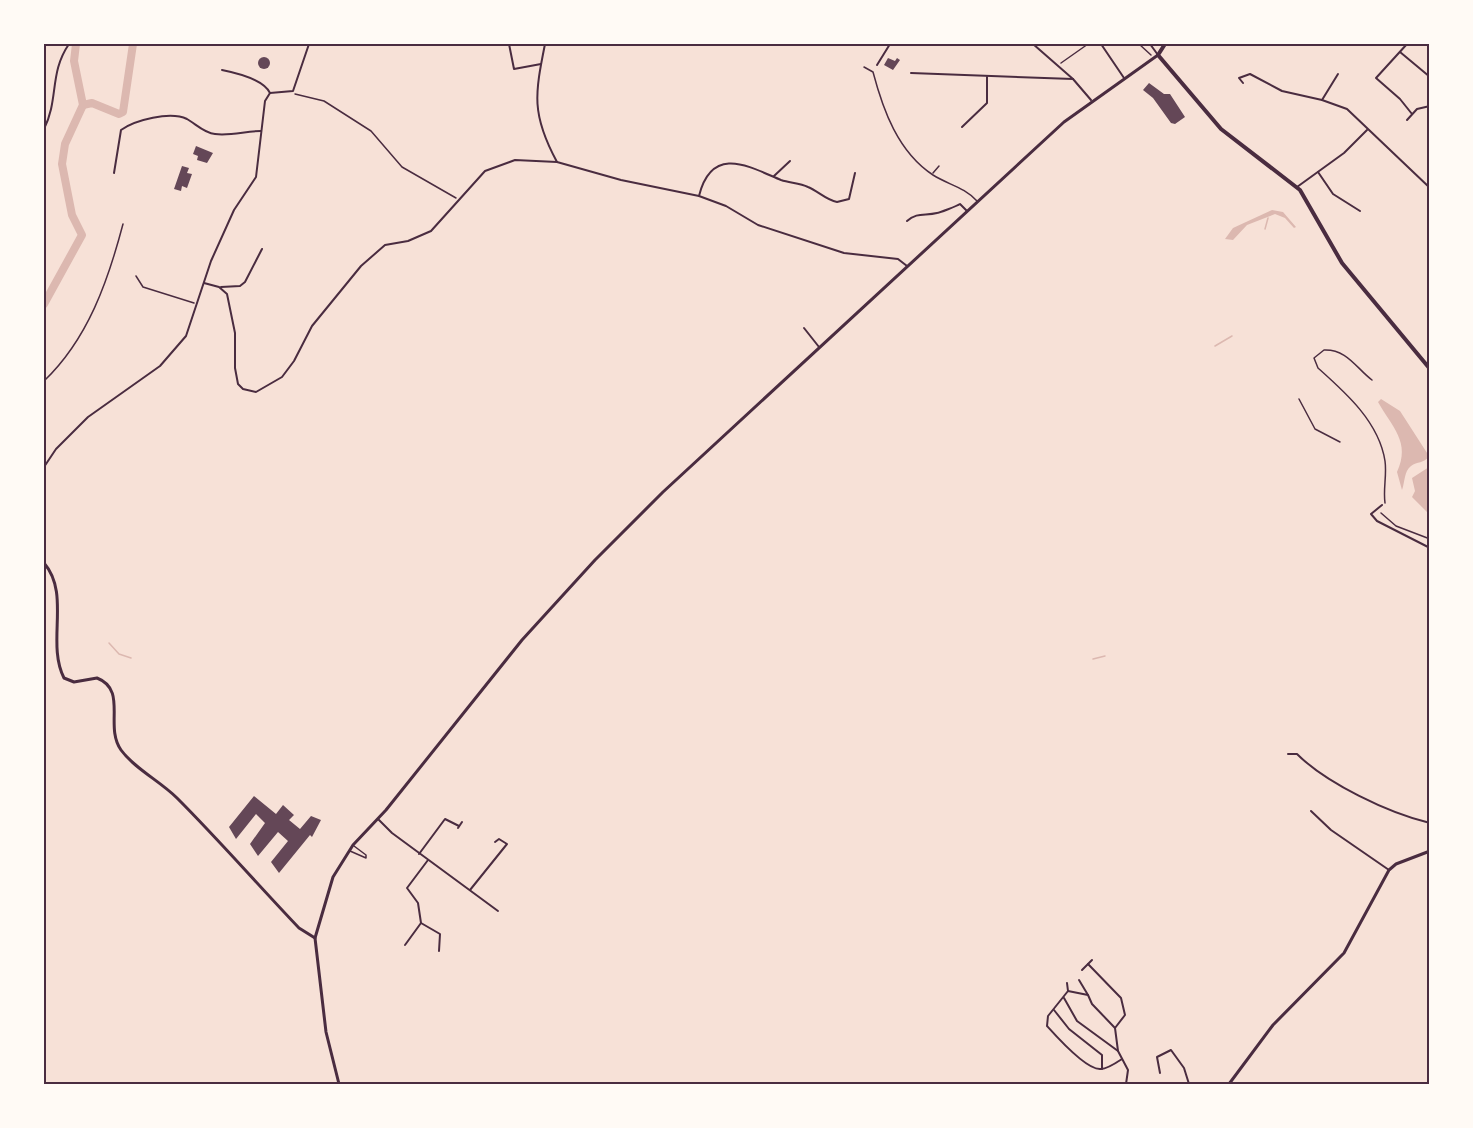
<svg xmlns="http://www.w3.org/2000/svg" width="1473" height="1128" viewBox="0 0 1473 1128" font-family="'PT Sans',sans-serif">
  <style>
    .water { fill: #dcb8b0 }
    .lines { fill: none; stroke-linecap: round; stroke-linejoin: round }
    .stream { stroke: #dcb8b0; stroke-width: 1.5 }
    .river { stroke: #dcb8b0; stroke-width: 8 }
    .building { fill: #644757 }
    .path { stroke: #4a2c40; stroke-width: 1.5 }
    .service { stroke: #4a2c40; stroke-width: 1.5 }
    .minor { stroke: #4a2c40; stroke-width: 2 }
    .tertiary { stroke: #4a2c40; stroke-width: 3 }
    .primary { stroke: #4a2c40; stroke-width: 4 }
    .neatline { fill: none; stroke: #4a2c40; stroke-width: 2 }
  </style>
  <rect width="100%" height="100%" fill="#f7e1d7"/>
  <!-- water -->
  <g class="water">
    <polygon points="1272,210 1283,212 1296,227 1294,228 1285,218 1275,214 1247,225 1233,240 1225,239 1233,228"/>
    <path d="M1381,399L1400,411L1429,456C1424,464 1417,461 1411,466C1404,471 1405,482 1402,490L1397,472C1411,442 1392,427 1378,402Z"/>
    <polygon points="1429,467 1429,514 1412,497 1415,491 1412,478"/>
  </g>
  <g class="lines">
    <!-- stream -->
    <g class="stream">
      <polyline points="1265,229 1268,218"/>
      <polyline points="1215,346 1232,336"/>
      <polyline points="109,643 119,654 131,658"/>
      <polyline points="1093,659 1105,656"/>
    </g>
    <!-- river -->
    <g class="river">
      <polyline points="83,105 92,103 119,114 123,112 133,44"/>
      <polyline points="44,304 82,235 72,215 62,164 65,144 83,105 74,61 76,44"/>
    </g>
  </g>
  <!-- building -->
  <g class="building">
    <circle cx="264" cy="63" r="6"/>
    <polygon points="888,58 895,61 897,58 900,60 893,70 884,65"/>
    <polygon points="1149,83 1164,94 1170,94 1185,117 1175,124 1171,123 1153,98 1143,90"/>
    <polygon points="196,146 213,153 207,163 197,160 198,156 193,154"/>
    <polygon points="182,166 189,168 187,173 192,174 187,188 182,186 181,191 174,189"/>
    <polygon points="254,796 276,814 283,805 294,815 289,820 300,829 311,816 321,820 312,837 310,835 279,873 271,862 288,841 278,832 258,856 250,844 265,823 256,814 236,839 229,827"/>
  </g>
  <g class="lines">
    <!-- path -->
    <g class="path">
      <polyline points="1139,44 1151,55"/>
      <polyline points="1061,63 1088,44"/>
      <polyline points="295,94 324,101 371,131 402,167 456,198"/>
      <polyline points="136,276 143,287 194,303"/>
      <path d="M1372,380C1356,368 1347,349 1324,350L1314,358L1318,368C1346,393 1379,422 1385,461C1387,475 1383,489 1385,503"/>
      <polyline points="1299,399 1315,429 1340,442"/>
      <polyline points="1381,513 1396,526 1430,539"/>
    </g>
    <!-- service -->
    <g class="service">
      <path d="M864,67L873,72C883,110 898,152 933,175C949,185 964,187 977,201"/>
      <polyline points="933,173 939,166"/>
      <path d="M44,381C88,339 108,281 123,224"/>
      <polyline points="350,851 366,858 366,855 354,846"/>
    </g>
    <!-- minor -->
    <g class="minor">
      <polyline points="509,44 514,69 541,64"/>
      <path d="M545,44C535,94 531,114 557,162"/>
      <polyline points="1033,44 1073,79 1091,100"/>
      <polyline points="1101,44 1124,78"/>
      <polyline points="1150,44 1158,55"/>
      <polyline points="1407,44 1376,78 1400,99 1412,114"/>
      <polyline points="1400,52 1430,77"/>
      <polyline points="877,65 890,44"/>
      <path d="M222,70C237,73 263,79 270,93"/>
      <polyline points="911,73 1073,79"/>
      <polyline points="1243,83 1239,78 1250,74 1282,91 1322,100 1347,109 1430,188"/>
      <polyline points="270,93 293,91 309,44"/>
      <polyline points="1322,100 1338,74"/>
      <polyline points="1407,120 1417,109 1430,106"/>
      <polyline points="962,127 987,103 987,77"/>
      <path d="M44,129C59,99 49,73 69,44"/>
      <polyline points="1318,172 1333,194 1360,211"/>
      <path d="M114,173L121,130C135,120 170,111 187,119C196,124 204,133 215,134C231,136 246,131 261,131"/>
      <polyline points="774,176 790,161"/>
      <polyline points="1297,187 1344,153 1367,130"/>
      <path d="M699,196C712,144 750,167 781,180C790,183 800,183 808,187C818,191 826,200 837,202L849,199L855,173"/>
      <path d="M907,221C917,212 925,216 937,213C939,213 957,206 960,204L967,211"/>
      <polyline points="204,283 219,287 227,294 235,333 235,368 238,384 243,389 256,392 282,377 294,361 312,326 361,266 385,245 408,241 431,231 485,171 515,160 557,162 621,180 699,196 726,206 758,225 844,253 898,259 907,266"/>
      <polyline points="221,287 240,286 245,282 262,249"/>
      <polyline points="804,328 819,347"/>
      <polyline points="44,467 56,449 88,417 160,366 186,336 211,261 234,210 256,177 265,101 270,93"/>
      <polyline points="1382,505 1371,514 1377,521 1430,548"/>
      <path d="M1288,754H1297C1326,783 1388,813 1430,823"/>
      <polyline points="1311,811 1331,830 1389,870"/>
      <polyline points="378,819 392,833 498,911"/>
      <polyline points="458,828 462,822"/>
      <polyline points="419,854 445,819 459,826"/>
      <polyline points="470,890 507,844 499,839 495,842"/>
      <polyline points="421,923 440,934 439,951"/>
      <polyline points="405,945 421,923 418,903 407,888 428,860"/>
      <polyline points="1088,964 1121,998 1125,1015 1115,1028"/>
      <polyline points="1082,970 1092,960"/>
      <polyline points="1079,980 1088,995"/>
      <polyline points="1067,983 1068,991"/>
      <polyline points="1064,998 1077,1021 1118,1051"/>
      <polyline points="1054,1010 1069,1029 1102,1055 1102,1069"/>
      <path d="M1122,1059C1116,1063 1107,1069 1101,1069C1087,1071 1056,1036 1047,1026L1048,1016L1068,991L1088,995L1092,1004L1115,1028L1118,1051L1128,1070L1126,1084"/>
      <polyline points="1160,1073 1157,1057 1171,1050 1184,1068 1189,1084"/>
    </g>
    <!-- tertiary -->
    <g class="tertiary">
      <path d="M44,563C71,594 46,643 64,678L74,682L97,678C128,690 104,726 121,750C135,769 160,781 177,798C219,840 258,885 299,928L315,938"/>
      <polyline points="339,1084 326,1032 315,938 333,877 353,845 386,810 522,640 595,560 663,492 1064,122 1158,55"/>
      <polyline points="1229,1084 1273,1025 1344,953 1389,870 1396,864 1430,851"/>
    </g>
    <!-- primary -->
    <polyline class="primary" points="1165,44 1158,55 1221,129 1300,190 1342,263 1430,369"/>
  </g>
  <!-- border -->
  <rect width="1473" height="1128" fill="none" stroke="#fffaf5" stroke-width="90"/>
  <rect x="45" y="45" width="1383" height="1038" class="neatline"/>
</svg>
